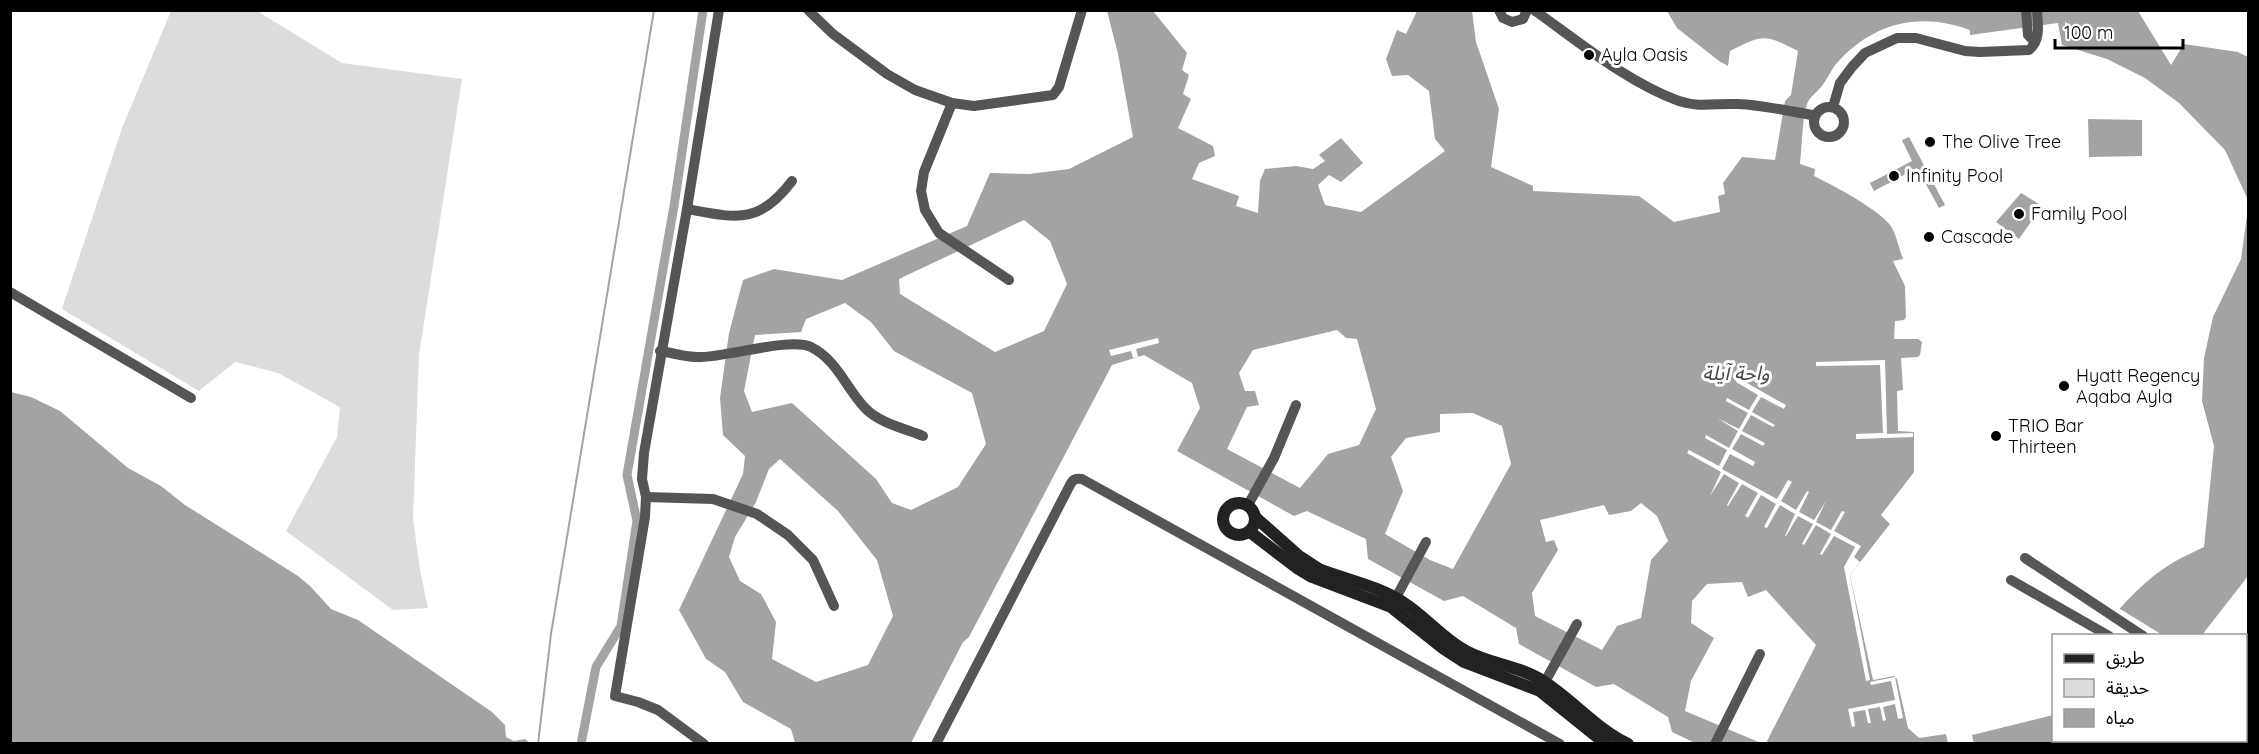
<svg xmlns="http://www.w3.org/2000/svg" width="2259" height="754" viewBox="0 0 2259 754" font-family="Quicksand,'Noto Sans Arabic',sans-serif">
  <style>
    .green { fill: #dcdcdc }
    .water { fill: #a3a3a3; fill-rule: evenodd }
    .pier { fill: #fff }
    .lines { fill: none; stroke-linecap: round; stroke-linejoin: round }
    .stream { stroke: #a3a3a3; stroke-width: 2 }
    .canal { stroke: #a3a3a3; stroke-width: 9 }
    .street { stroke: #555; stroke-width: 10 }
    .secondary { stroke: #222; stroke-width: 12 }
    .poi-dot { fill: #000; stroke: #fff; stroke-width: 2 }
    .labels { text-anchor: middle; stroke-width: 6; stroke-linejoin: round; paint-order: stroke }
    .poi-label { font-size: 18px; fill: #000; stroke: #fff; text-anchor: start }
    .water-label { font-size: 20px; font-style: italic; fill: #444; stroke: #fff }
  </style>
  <rect width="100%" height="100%" fill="#fff"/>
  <!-- green -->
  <polygon class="green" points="171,11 257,11 342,63 462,79 419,355 413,519 420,570 428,608 393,610 286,531 337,437 340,407 278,373 235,362 199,391 62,309 122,128"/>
  <!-- water -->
  <g class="water">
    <path d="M1107,11H1153L1187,53L1182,70L1189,75L1183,94L1191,99L1178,128L1213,146L1215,156L1199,163L1192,179L1239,196L1236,206L1258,213L1260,181L1265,169L1296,166L1313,169L1325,161L1319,155L1341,138L1363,163L1341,182L1329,175L1318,185L1325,205L1361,212L1445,151L1435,139L1429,91L1408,75L1392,76L1386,59L1397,30L1406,34L1417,11H1472L1476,42L1499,109L1491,167L1533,186V191L1639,196L1674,222L1720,212L1718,196L1725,194L1723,183L1742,157L1775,160L1785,101L1791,95L1798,51C1765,34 1763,34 1730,51L1728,66L1719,61L1677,28L1667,11H2138L2171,65L2184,44L2238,52L2248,57V200L2225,150L2179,103L2145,78L2107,59L2062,45L2058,23L1970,35V30C1919,11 1872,23 1836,64C1832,69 1828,77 1824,83C1820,90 1809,97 1807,104C1802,119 1802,148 1800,164L1815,169L1814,176C1831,184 1884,212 1892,228C1897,237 1899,249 1903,259L1893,261L1905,286L1906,317L1904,320L1895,321L1894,339H1918L1922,342L1920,355L1918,357L1901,358L1903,390L1897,391L1898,431L1914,432V472L1881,515L1890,524L1850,575L1873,680L1894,676L1897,679L1908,728L1919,738L1946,734L1948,741L2053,715L2054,740L2121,741L2118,743H1766L1816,645L1766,590L1748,597L1742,582L1707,584L1692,601L1691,623L1714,638L1691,681L1685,711L1761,743H1695L1672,732L1668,717L1614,684L1596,687L1519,644L1516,628L1463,596L1444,601L1368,559L1366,539L1307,511L1294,516L1177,451L1200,408L1192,383L1144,355L1112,365L969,637L963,642L911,743H795L791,729L743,702L725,672L706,659L679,610L743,474L745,456L723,435L720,398L729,333L743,280L774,269L842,280L967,226L990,173L1029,174L1069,169L1133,137L1118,54ZM1024,220L1050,241L1067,284L1044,331L995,352L900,294L899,279ZM845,303L871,322L894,351L972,393L986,444L958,487L911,510L892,503L876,479L792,403L752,412L744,391L755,335L801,332L806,319ZM1337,330L1346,338L1357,339L1376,409L1359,445L1328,454L1300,488L1227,449L1247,407L1259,405L1255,391H1245L1239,373L1253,350ZM1473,413L1502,426L1511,464L1453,569L1430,560L1385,534L1403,491L1391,457L1406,438L1440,432V414ZM780,459L838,511L877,560L893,616L868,665L816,682L772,659L776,622L761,594L740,581L729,557L735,537L756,502L769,469ZM1641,503L1657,516L1668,541L1651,560L1641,618L1617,626L1602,650L1535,616L1532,593L1558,550L1554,540L1546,542L1540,520L1604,505L1609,515L1631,511Z"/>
    <polygon points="2088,119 2142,120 2142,156 2089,157"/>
    <polygon points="1909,137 1945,205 1939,208 1917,168 1874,191 1870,183 1912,161 1902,140"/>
    <polygon points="2021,193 2042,206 2019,239 1996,222"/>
    <path d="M2248,208V576L2202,635L2096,636C2120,608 2143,580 2174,562C2184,556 2194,552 2204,547L2214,446L2202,401L2204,358L2213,317L2241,259Z"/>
    <polygon points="11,392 31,397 60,411 128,468 161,486 185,505 298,576 310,586 331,609 358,620 492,712 505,725 506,737 514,741 525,739 530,743 11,743"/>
  </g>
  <!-- pier -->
  <g class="pier">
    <polygon points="1158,338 1159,343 1136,349 1138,357 1133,358 1131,351 1111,356 1109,350"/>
    <polygon points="1885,360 1887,434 1913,433 1913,437 1856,439 1856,434 1883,433 1880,365 1816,366 1816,362"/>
    <polygon points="1738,378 1786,405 1784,409 1761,397 1752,412 1775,425 1773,427 1751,415 1742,431 1765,443 1763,446 1741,434 1732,449 1755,462 1753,466 1730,454 1722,469 1777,499 1788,480 1792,482 1781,501 1796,510 1807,491 1809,492 1799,512 1814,520 1826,501 1816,522 1831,530 1842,511 1845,512 1834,531 1861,546 1854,557 1860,562 1850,575 1870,680 1866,681 1844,567 1855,547 1834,536 1822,555 1820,554 1831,534 1816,525 1804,545 1802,544 1813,524 1798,516 1786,536 1785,536 1795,514 1780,505 1767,528 1764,527 1776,504 1761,495 1748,518 1747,517 1745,516 1758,493 1742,484 1728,506 1727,505 1739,483 1724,474 1710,496 1721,472 1687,453 1689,450 1719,466 1727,450 1705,438 1706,435 1729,448 1738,431 1717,418 1739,429 1748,413 1726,401 1727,398 1749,410 1758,395 1736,382"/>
    <polygon points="2117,607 2164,636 2093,635"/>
    <polygon points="1895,677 1903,718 1898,719 1895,704 1883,707 1886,720 1883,721 1880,707 1868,709 1871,723 1868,723 1865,710 1853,712 1855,726 1852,727 1848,709 1895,700 1891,681 1871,685 1870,682"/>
    <polygon points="1971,732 1974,743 1948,743 1946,734 1949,734 1950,738"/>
  </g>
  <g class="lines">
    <!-- stream -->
    <polyline class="stream" points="538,744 551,634 654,10"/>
    <!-- canal -->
    <polyline class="canal" points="581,744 596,667 621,626 637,521 627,475 674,206 703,10"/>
    <!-- street -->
    <g class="street">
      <polyline points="808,10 833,34 887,74 915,90 952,103 974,106 1053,95 1059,87 1082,10"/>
      <polyline points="1499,10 1503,18 1512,22 1523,19 1527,10"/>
      <path d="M1534,10C1579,42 1627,82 1679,101C1699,108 1717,103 1738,104C1763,105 1788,111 1812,115L1814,119"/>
      <polyline points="2026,10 2028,35 2035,42"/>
      <polyline points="952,103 924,172 921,191 925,210 939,233 1009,280"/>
      <circle cx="1829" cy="122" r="15"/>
      <path d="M1833,107L1840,83L1852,67L1865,53L1897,38H1916L1965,51L1980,52L2029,50C2041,40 2038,25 2037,10"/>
      <path d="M687,209C736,218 759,225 792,181"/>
      <polyline points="10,292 191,398"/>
      <path d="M660,351C674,353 688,358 701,357C728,357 790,337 811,347C837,360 846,388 865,408C879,423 906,429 923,436"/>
      <polyline points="646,497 713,499 757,514 788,535 813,560 834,606"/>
      <polyline points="1248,505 1274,458 1296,405"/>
      <polyline points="2025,558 2143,636"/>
      <polyline points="2011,580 2109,636"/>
      <polyline points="1392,605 1426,542"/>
      <polyline points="1541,689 1577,624"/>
      <polyline points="704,744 658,710 638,702 615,696 645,517 646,497 642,479 644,453 687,209 719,10"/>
      <path d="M936,744L1070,485C1073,479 1076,478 1082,479L1560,744"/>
      <polyline points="1715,744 1760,654"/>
    </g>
    <!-- secondary -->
    <g class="secondary">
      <circle cx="1239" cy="519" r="16"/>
      <path d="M1255,517L1299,556L1319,569C1347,580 1379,586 1404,603C1426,617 1443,639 1466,651C1490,664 1520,666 1543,681C1573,700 1595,728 1628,744"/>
      <polyline points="1250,532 1297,568 1312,577 1391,607 1444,649 1464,662 1540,691 1606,744"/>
      <polyline points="2246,679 2248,680"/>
      <polyline points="2246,729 2248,728"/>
      <polyline points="2199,744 2202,740"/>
      <polyline points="2211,744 2214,740"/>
    </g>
  </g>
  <!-- markers -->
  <g class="poi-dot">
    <circle cx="1589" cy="55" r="6"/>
    <circle cx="1930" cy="142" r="6"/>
    <circle cx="1894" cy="176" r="6"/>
    <circle cx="2019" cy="214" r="6"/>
    <circle cx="1929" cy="237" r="6"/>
    <circle cx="2064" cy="386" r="6"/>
    <circle cx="1996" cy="436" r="6"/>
  </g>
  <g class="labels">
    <!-- poi labels -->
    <g class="poi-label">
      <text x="1601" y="61">Ayla Oasis</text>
      <text x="1942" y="148">The Olive Tree</text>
      <text x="1906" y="182">Infinity Pool</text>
      <text x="2031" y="220">Family Pool</text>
      <text x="1941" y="243">Cascade</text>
      <text x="2076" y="382">Hyatt Regency<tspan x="2076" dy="21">Aqaba Ayla</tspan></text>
      <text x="2008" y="432">TRIO Bar<tspan x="2008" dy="21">Thirteen</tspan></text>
    </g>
    <!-- water labels -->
    <g class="water-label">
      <text x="1736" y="380">واحة آيلة</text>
    </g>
  </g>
  <!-- border -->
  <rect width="2259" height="754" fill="none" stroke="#000000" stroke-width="24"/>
  <!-- legend -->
  <rect x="2052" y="634" width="195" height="108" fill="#ffffff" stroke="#999999" stroke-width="1.5"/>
  <rect x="2064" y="654" width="30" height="9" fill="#222222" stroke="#999999" stroke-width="1.5"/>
  <text x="2106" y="664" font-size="18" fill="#000000">طريق</text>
  <rect x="2064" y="679" width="30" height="18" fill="#dcdcdc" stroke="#999999" stroke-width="1.5"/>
  <text x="2106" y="694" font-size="18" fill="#000000">حديقة</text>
  <rect x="2064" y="709" width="30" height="18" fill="#a3a3a3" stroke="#999999" stroke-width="1.5"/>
  <text x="2106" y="724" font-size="18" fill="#000000">مياه</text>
  <!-- scale -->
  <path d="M2055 39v9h128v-9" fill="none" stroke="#000000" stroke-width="3"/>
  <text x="2064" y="39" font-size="18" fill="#000000" stroke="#ffffff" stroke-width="4.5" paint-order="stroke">100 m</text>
</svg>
